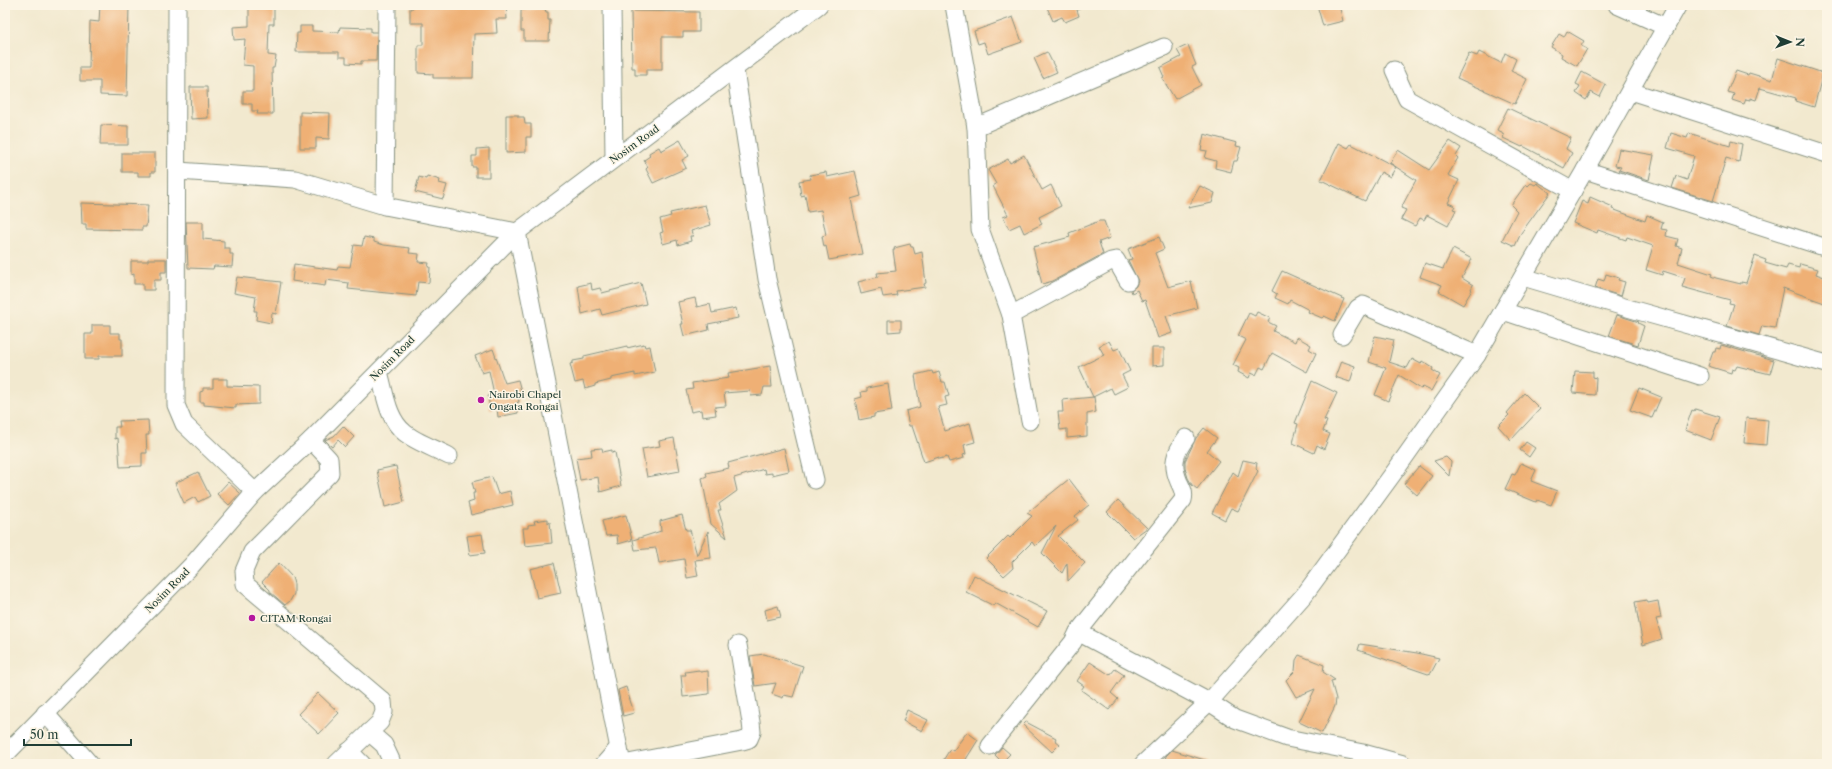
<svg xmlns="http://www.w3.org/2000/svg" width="1832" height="769" viewBox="0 0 1832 769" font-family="'Libre Caslon Text',serif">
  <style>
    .building { fill: #efb074 }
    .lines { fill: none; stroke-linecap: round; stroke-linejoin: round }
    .minor-casing { stroke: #889382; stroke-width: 19 }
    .minor { stroke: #fff; stroke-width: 17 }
    .poi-dot { fill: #b5179e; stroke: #fcf5e5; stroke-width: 1.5 }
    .labels { text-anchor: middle; stroke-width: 3; stroke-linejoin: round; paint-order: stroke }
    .street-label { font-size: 10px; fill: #1f3d34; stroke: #fcf5e5 }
    .poi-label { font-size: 10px; fill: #1f3d34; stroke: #fcf5e5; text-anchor: start }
  </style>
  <rect width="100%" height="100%" fill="#fcf5e5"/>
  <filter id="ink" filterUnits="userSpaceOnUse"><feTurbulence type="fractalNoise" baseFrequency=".025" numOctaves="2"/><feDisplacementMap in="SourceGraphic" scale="8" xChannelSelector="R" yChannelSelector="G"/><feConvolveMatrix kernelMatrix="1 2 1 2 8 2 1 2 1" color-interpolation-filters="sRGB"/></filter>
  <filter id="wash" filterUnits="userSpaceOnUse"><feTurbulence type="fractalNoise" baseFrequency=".012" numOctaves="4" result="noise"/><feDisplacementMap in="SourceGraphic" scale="16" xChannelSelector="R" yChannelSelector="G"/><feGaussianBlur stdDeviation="0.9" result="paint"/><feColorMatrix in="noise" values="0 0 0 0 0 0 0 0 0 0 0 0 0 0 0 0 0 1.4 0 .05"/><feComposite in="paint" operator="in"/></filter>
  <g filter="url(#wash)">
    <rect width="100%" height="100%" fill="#f2e9cf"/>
    <g id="blocks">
      <!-- building -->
      <g class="building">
        <polygon points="100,5 129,5 127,96 100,95 100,81 80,81 80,68 89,68 90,21 99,22"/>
        <polygon points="249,5 274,5 274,24 269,24 268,55 276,56 274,68 272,68 273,114 257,114 258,111 252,111 252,104 243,104 243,91 253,91 253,66 243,65 245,39 234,40 233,27 249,26"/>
        <polygon points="413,5 506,5 507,19 496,19 497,33 474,34 473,78 433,78 433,74 418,73 418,45 423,45 423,23 410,23 410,8 413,8"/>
        <polygon points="1046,5 1088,5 1077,10 1079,16 1065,22 1062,17 1053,21"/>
        <polygon points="1317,5 1339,5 1343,21 1323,26"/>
        <polygon points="535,9 545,9 546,12 548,12 548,20 550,20 549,41 524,41 524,31 521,31 521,10"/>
        <polygon points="631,11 699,12 699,32 683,32 683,37 662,37 662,70 646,70 646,75 635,75 635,68 632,68"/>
        <polygon points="1013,17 1022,42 988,54 984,42 978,44 974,31"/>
        <polygon points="300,26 312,26 312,31 339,32 340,27 371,28 371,32 377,32 376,61 361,61 361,64 346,63 346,57 339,57 339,52 296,52 297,33 300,33"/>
        <polygon points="1567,31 1584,41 1581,46 1587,49 1577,66 1561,57 1562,54 1551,47 1559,34 1564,37"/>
        <polygon points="1188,45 1196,65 1192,67 1201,85 1175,99 1162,78 1164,77 1160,68 1181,57 1177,50"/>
        <polygon points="1047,52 1057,72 1043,78 1034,58"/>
        <polygon points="1479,52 1501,63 1505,53 1516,59 1511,71 1527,79 1515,104 1457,78 1469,53 1477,56"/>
        <polygon points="1778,58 1823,73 1814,107 1795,101 1796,98 1760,88 1756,100 1750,98 1750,100 1746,99 1744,104 1732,100 1734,94 1727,92 1736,71 1748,75 1749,73 1772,80"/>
        <polygon points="1582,72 1606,85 1600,97 1591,92 1586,100 1576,93 1580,86 1576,84"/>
        <polygon points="190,87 207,87 208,118 191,119"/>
        <polygon points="1508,108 1571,138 1566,149 1572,153 1564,168 1523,146 1522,147 1503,138 1504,135 1502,134 1502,132 1497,130"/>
        <polygon points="300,112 330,113 329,139 316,138 316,148 300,148"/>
        <polygon points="506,115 518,115 518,117 524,117 525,124 531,124 531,137 526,137 526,152 506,153"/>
        <polygon points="101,125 128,126 128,145 100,145"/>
        <polygon points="1671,133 1687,138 1689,133 1730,146 1731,141 1742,144 1739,162 1726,158 1713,201 1672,188 1676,176 1687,180 1694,156 1667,148"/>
        <polygon points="1204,134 1237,143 1236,146 1241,147 1237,161 1234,161 1231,172 1215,168 1216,161 1205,158 1207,151 1201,150"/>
        <polygon points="680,140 689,156 682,160 686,168 653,183 646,169 648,167 644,160 650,156 649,153 659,147 661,151"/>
        <polygon points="1450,141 1461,148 1456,156 1458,158 1448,175 1459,180 1448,203 1455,206 1453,209 1456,210 1448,226 1427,215 1424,220 1420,218 1415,226 1401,219 1406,210 1401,208 1416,180 1390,163 1398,150 1429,170"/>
        <polygon points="1339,143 1348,148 1351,144 1396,167 1390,177 1381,172 1365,201 1321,180"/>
        <polygon points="489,148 489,177 476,177 476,167 472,167 472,156 477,156 477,149"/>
        <polygon points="1619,149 1654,155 1649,180 1619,170 1621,167 1615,166"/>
        <polygon points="122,153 155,153 155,172 151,172 151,176 138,176 138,172 122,172"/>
        <polygon points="1024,155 1042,190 1051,185 1061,206 1039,217 1042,224 1024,233 1020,224 1009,229 1003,217 1008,215 993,186 996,184 988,170 1008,159 1010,163"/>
        <polygon points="855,171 861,196 851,199 862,254 829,260 826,246 824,247 822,236 826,235 821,210 808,212 805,195 801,196 799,181 811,179 810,175 826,172 827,177"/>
        <polygon points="427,176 440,180 439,183 447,185 443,199 415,192 419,177 426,179"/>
        <polygon points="1531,183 1535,185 1537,183 1550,193 1521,233 1515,246 1502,240 1517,211 1511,205 1526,184 1528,186"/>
        <polygon points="1200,186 1215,193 1212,203 1188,208"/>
        <polygon points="1590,197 1613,207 1612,209 1645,221 1647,215 1663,222 1661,229 1667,230 1666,236 1678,239 1676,246 1682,248 1678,263 1712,274 1711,276 1716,278 1741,284 1741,282 1746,283 1755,256 1766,260 1765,263 1786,269 1788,265 1799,268 1800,264 1818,269 1816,274 1827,278 1827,304 1783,288 1775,328 1762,326 1759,335 1727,326 1734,304 1729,303 1730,300 1682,287 1685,278 1663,271 1662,275 1646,270 1653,246 1627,237 1626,240 1598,230 1597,233 1573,223 1582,201 1588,204"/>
        <polygon points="81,203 148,205 146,227 142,227 142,230 86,229 86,224 82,224"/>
        <polygon points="705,205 711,225 691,231 693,236 690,236 691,241 678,245 677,240 663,244 660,233 663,232 660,219 671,216 670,213"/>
        <polygon points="1099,221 1104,221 1110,238 1099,242 1103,254 1053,281 1042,284 1033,247 1070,237 1069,233"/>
        <polygon points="186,222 203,222 203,239 224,241 224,248 230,248 230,254 233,254 232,267 214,266 213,269 188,268"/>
        <polygon points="364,237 374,239 374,242 384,245 410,248 409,253 419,254 418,262 429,263 428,267 430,267 429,283 418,282 416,296 348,289 349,283 326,280 325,286 292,281 294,264 337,270 338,266 350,267 354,245 362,246"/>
        <polygon points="1159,237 1164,249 1155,253 1168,287 1191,281 1197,308 1166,316 1172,333 1158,338 1145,300 1142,301 1137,290 1132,293 1131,290 1136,286 1138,281 1128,260 1132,259 1128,249"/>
        <polygon points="910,244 911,247 913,247 915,254 922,252 926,283 924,284 925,287 896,291 897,295 883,297 881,289 861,294 858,282 878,277 877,273 896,271 893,250 895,250 894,248"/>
        <polygon points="1453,249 1472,259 1462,278 1473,285 1471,289 1472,290 1463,305 1439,291 1442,285 1420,277 1425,263 1443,269"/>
        <polygon points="148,259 166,259 166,272 161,272 161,280 154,280 154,290 143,290 143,284 134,284 134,274 131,275 131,261 148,261"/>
        <polygon points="1282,271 1344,299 1335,321 1324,316 1322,318 1308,312 1309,310 1290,300 1288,304 1275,298 1277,294 1272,291"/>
        <polygon points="1606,274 1619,278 1618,280 1625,282 1621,296 1595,288 1598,279 1604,281"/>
        <polygon points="237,277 281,282 276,314 272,313 271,323 256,320 257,311 254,311 256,297 234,293"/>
        <polygon points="591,283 592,290 600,288 602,293 641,283 646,304 602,315 600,309 582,314 578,286"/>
        <polygon points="695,298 697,307 710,304 712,313 736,308 738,318 708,324 709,330 684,336 681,324 683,324 678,302"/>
        <polygon points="1257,312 1270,318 1268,322 1276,326 1273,331 1295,342 1297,337 1311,345 1309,349 1316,353 1307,372 1272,353 1264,369 1260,367 1256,375 1251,373 1249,378 1238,372 1239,368 1233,365 1246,340 1238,336 1249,313 1255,316"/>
        <polygon points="1617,315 1639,322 1638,323 1644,326 1638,345 1609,336"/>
        <polygon points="888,320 901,320 901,331 888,332"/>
        <polygon points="92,325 110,325 110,333 120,333 120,339 122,339 122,356 99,356 99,359 85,359 85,334 92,334"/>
        <polygon points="1375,336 1394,340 1389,362 1407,368 1412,359 1421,364 1422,361 1433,368 1432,370 1440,375 1431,391 1423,387 1421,389 1399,375 1388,401 1375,395 1386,368 1369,362"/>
        <polygon points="1109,341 1114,350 1119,348 1130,371 1122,375 1128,387 1114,394 1111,388 1093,397 1079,367 1104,355 1099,346"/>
        <polygon points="644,344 645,347 650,346 655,372 635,376 635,373 611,378 611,380 595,384 595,386 585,389 583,381 575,383 570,364 573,363 573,361 584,359 584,356 627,346 627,348"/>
        <polygon points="1721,345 1774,360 1770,374 1737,366 1735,370 1732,369 1731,373 1708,366 1713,352 1715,352 1716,348 1720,349"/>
        <polygon points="1152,348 1164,348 1164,365 1152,366"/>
        <polygon points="493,349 505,383 518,380 521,391 517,392 519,402 516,403 518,413 498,417 497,408 490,410 488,396 494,394 489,371 482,373 475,356"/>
        <polygon points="1341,361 1355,366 1350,382 1335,377"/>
        <polygon points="770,366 772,387 764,387 762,395 751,396 750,391 724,393 726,406 715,407 716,415 702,417 701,410 691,412 686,390 693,389 692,383 729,378 728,373"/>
        <polygon points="932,371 933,374 939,372 942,382 945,382 949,396 945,397 947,405 938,407 945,431 970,423 975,442 964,445 966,454 963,455 964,458 949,462 947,457 939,459 939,457 924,462 912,426 909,426 906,411 920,407 915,375"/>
        <polygon points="1575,371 1593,372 1593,377 1596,378 1595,395 1573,393"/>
        <polygon points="213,379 227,379 227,386 259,387 259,404 236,405 236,408 204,405 204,402 200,402 200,392 203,391 203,388 213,388"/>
        <polygon points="1312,381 1337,393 1324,420 1327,421 1323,431 1330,434 1324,449 1317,445 1314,453 1293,443 1298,424 1295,423"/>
        <polygon points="888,384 892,411 874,414 874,417 859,420 855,399 862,397 861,392 867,391 867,388"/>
        <polygon points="1639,388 1661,397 1652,418 1630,410"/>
        <polygon points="1524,393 1540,409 1511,440 1498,426 1509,415 1507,413"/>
        <polygon points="1094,397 1096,412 1087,414 1087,436 1067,438 1067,429 1060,430 1058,412 1063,412 1062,400"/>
        <polygon points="1695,409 1720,417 1711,440 1685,430 1692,410 1694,411"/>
        <polygon points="1746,418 1768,420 1766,445 1744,443"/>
        <polygon points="148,420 149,435 146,435 147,453 142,453 142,466 120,467 118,438 115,439 115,427 120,427 119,421"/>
        <polygon points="343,426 354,437 345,447 338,440 332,447 325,440 334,436"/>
        <polygon points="1204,428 1217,438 1207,451 1219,461 1197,489 1192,485 1188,478 1185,468 1185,461 1196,438"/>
        <polygon points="674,438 680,471 647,477 642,449 660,446 659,441"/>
        <polygon points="1526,442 1535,448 1529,457 1520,450"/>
        <polygon points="602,448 603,452 612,450 612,453 615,452 621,486 600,492 598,477 580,480 576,458 592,456 591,449"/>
        <polygon points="784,448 789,471 772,475 772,473 765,474 764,469 734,478 737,491 719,504 721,510 718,510 727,538 711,524 702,478 707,476 706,473 729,468 728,463"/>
        <polygon points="1446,457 1451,462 1449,476 1434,461"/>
        <polygon points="1243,460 1257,463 1256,469 1258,471 1238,511 1231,508 1225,520 1212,513 1233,472 1238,476"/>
        <polygon points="1521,463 1536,470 1531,481 1557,491 1551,505 1537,500 1536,502 1505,489 1512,474 1515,475"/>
        <polygon points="396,466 404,502 385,507 377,470"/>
        <polygon points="1419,466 1432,476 1417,495 1404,484"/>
        <polygon points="198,472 210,496 198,502 195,497 184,503 175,483"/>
        <polygon points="492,477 498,494 510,491 513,505 471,515 468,503 474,501 473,493 475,493 472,482"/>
        <polygon points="1069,479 1089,505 1075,516 1078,520 1058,536 1085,563 1068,581 1067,563 1062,573 1042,553 1056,526 1035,546 1032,542 1012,562 1013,568 1004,576 986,558 1008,536 1010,538 1032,516 1027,513"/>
        <polygon points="228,482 240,493 229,505 217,494"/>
        <polygon points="1118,500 1147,528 1133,538 1107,512"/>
        <polygon points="626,515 632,540 618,544 617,535 606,536 602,521"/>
        <polygon points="682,515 686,530 690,530 697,555 708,531 711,558 695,560 698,576 687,578 684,559 659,563 656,548 635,550 633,540 661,531 660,521"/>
        <polygon points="548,519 548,523 550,522 552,543 525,546 523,528 528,528 528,525 535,524 534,521"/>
        <polygon points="482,534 485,553 470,555 467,536"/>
        <polygon points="279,563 292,577 294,584 294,594 290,601 285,605 270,592 270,590 262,582"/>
        <polygon points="554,563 561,593 537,598 530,569"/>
        <polygon points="974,575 1047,611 1038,627 995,603 994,606 966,592"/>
        <polygon points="1647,600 1648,603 1658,601 1661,618 1656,619 1662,639 1643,645 1635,602"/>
        <polygon points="778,606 781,617 767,620 765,610"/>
        <polygon points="1360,644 1417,653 1439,658 1431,673 1428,674 1358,650"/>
        <polygon points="764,654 803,666 793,697 784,695 783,698 772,694 776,683 755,686 750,656"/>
        <polygon points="1299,655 1324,665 1323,672 1335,680 1331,681 1336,699 1335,706 1322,733 1299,722 1315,689 1296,697 1286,680 1295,671 1296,660"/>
        <polygon points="1090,662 1110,675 1115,669 1124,675 1111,693 1118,699 1109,710 1081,690 1084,686 1077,681"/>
        <polygon points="699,670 700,672 708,671 709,694 683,697 681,675 686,675 685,672"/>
        <polygon points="626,687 634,713 623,716 618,690"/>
        <polygon points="318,693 339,713 319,734 298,714"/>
        <polygon points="907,710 928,720 922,731 903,721"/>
        <polygon points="1026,722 1056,738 1055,740 1060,744 1052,752 1023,725"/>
        <polygon points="967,732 978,740 963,764 941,764 950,749 953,751"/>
        <polygon points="1002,747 1010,754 1002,762 995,755"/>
        <polygon points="1172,750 1208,761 1208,764 1164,764 1166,756"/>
      </g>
    </g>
  </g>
  <g filter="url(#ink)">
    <use href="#blocks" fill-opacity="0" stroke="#889382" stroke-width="1"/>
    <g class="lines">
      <!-- minor casing -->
      <g class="minor-casing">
        <g id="minor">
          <polyline points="177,5 176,405 184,424 255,492"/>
          <polyline points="612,5 614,158"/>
          <polyline points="954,5 976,127 980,229 1011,315 1030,421"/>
          <polyline points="1617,5 1666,27"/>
          <polyline points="735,70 767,279 815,480"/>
          <polyline points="1394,70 1407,99 1573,191"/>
          <polyline points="1630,91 1827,154"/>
          <polyline points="976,127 1164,47"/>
          <polyline points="1585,170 1827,248"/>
          <polyline points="178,171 295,179 385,206 517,232 622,764"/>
          <polyline points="385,206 387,5"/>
          <polyline points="1523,277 1631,309 1827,364"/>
          <polyline points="1503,311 1700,376"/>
          <polyline points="1011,315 1111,261 1116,260 1128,281"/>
          <polyline points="1342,335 1358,308 1363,305 1477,355"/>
          <path d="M379,372C385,392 387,419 405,433C416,442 436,449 449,456"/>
          <polyline points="311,440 329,459 330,473 252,552 244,571 245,584 383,701 384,712 380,722 336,764"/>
          <path d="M1078,632L1183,500C1185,493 1182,488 1179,482C1171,464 1175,453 1186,438"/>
          <polyline points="45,713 90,764"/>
          <polyline points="369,732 384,745 391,760"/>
          <polyline points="990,746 1073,642 1078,632 1209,702 1235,719 1287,738 1363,753 1403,764"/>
          <polyline points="349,751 362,764"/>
          <polyline points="5,755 192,565 255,492 311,440 517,232 819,5"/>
          <polyline points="604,764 619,747"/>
          <polyline points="623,764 742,741 749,739 752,732 751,722 738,645"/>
          <polyline points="1143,764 1209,702 1305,594 1395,471 1477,355 1585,170 1678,5"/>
        </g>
      </g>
      <!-- minor -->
      <use href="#minor" class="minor"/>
    </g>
  </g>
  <!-- markers -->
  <g class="poi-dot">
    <circle cx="481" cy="400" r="4"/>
    <circle cx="252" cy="618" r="4"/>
  </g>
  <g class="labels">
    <!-- street labels -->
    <g class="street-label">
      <text transform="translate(634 144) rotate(-36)" y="4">Nosim Road</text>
      <text transform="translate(392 358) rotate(-45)" y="4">Nosim Road</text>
      <text transform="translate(167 590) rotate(-45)" y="4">Nosim Road</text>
    </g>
    <!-- poi labels -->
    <g class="poi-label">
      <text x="489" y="398">Nairobi Chapel<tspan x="489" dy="12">Ongata Rongai</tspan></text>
      <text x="260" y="622">CITAM Rongai</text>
    </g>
  </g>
  <!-- margin -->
  <rect width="1832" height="769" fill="none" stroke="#fcf5e5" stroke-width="20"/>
  <!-- north arrow -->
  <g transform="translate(1790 42) rotate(91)" stroke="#fcf5e5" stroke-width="3" paint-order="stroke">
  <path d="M0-3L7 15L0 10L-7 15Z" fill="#1f3d34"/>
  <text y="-6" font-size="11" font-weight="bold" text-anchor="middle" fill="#1f3d34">N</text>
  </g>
  <!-- scale -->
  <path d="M24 739v6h107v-6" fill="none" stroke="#1f3d34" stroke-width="2"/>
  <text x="30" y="739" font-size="12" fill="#1f3d34" stroke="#fcf5e5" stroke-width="3" paint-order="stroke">50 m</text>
</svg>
